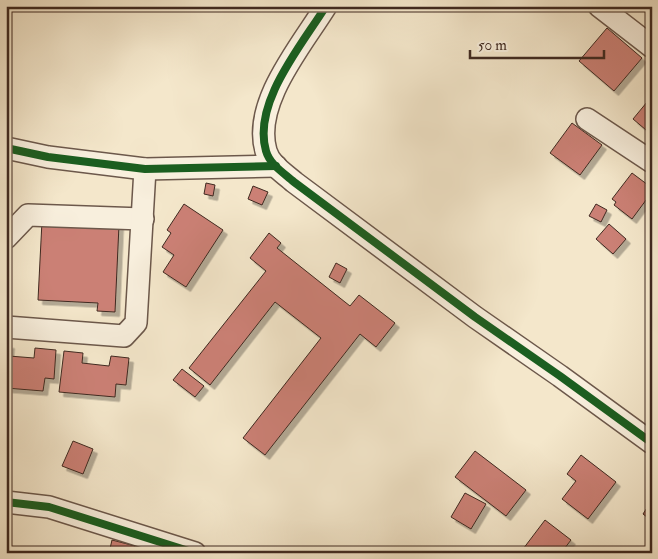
<svg xmlns="http://www.w3.org/2000/svg" width="658" height="559" viewBox="0 0 658 559" font-family="'IM FELL Double Pica',serif">
  <style>
    .building { fill: #cb8075; stroke: #3f2920; filter: url(#shadow) }
    .lines { fill: none; stroke-linecap: round; stroke-linejoin: round }
    .minor-casing { stroke: #6c584b; stroke-width: 24 }
    .minor { stroke: #f8efdd; stroke-width: 21 }
    .cycleway-casing { stroke: #f8efdd; stroke-width: 11 }
    .cycleway { stroke: #1b5e20; stroke-width: 8 }
  </style>
  <defs>
    <filter id="shadow"><feDropShadow dx="4.5" dy="4.5" stdDeviation="0" flood-color="#0004"/></filter>
  </defs>
  <rect width="100%" height="100%" fill="#f4e7cb"/>
  <filter id="stains"><feTurbulence type="fractalNoise" baseFrequency=".004" numOctaves="4"/><feColorMatrix values="0 0 0 0 .2 0 0 0 0 .09 0 0 0 0 .02 0 0 0 .5 -.17"/></filter>
  <radialGradient id="worn" r=".72"><stop offset=".6" stop-color="#630" stop-opacity="0"/><stop offset="1" stop-color="#630" stop-opacity=".3"/></radialGradient>
  <!-- building -->
  <g class="building">
    <polygon points="607,28 642,58 614,91 579,61"/>
    <polygon points="652,96 652,135 633,119"/>
    <polygon points="572,123 602,145 580,175 550,153"/>
    <polygon points="632,173 652,188 652,192 632,219 614,205 616,202 612,199"/>
    <polygon points="206,183 215,185 213,196 204,194"/>
    <polygon points="253,186 268,192 262,205 248,199"/>
    <polygon points="184,204 223,230 186,287 163,272 174,255 162,247 171,233 167,230"/>
    <polygon points="596,204 607,210 601,222 589,216"/>
    <polygon points="42,221 119,225 115,312 97,311 98,303 38,300"/>
    <polygon points="609,224 626,239 613,254 596,239"/>
    <polygon points="269,233 281,243 277,248 350,306 359,295 395,323 376,347 360,334 265,455 243,438 321,338 275,302 210,385 189,368 266,271 250,258"/>
    <polygon points="336,263 347,269 340,283 329,277"/>
    <polygon points="6,344 10,344 9,356 34,358 35,348 56,350 54,379 45,378 43,391 6,388"/>
    <polygon points="64,351 83,353 82,363 109,366 111,356 129,358 126,385 116,384 115,397 59,392"/>
    <polygon points="182,369 204,386 195,397 173,380"/>
    <polygon points="73,441 93,449 83,474 62,466"/>
    <polygon points="475,451 526,490 506,516 455,477"/>
    <polygon points="581,455 616,482 588,519 562,499 576,481 567,474"/>
    <polygon points="465,493 486,504 471,529 451,517"/>
    <polygon points="652,500 652,521 643,514"/>
    <polygon points="545,520 571,540 561,553 520,553"/>
    <polygon points="112,540 135,546 133,553 109,553"/>
  </g>
  <g class="lines">
    <!-- minor casing -->
    <g class="minor-casing">
      <g id="minor">
        <path d="M326,6C302,45 252,103 266,151C270,165 284,173 294,182L475,317L560,376L652,443"/>
        <polyline points="599,6 652,47"/>
        <polyline points="587,119 652,162"/>
        <polyline points="6,148 48,157 145,169 276,166"/>
        <polyline points="6,238 28,215 143,219"/>
        <polyline points="6,327 124,336 136,323 145,169"/>
        <polyline points="6,502 49,507 195,553"/>
      </g>
    </g>
    <!-- minor -->
    <use href="#minor" class="minor"/>
    <!-- cycleway casing -->
    <g class="cycleway-casing">
      <g id="cycleway">
        <path d="M326,6C302,45 252,103 266,151C270,165 284,173 294,182L475,317L560,376L652,443"/>
        <polyline points="6,148 48,157 145,169 276,166"/>
        <polyline points="6,502 49,507 195,553"/>
      </g>
    </g>
    <!-- cycleway -->
    <use href="#cycleway" class="cycleway"/>
  </g>
  <!-- margin -->
  <rect width="658" height="559" fill="none" stroke="#f4e7cb" stroke-width="25"/>
  <rect x="8" y="8" width="643" height="544" fill="none" stroke="#3f2920" stroke-width="2.5"/>
  <rect x="12" y="12" width="633" height="534" fill="none" stroke="#3f2920"/>
  <!-- scale -->
  <path d="M470 50v8h134v-8" fill="none" stroke="#3f2920" stroke-width="2.5"/>
  <text x="478" y="50" font-size="15" fill="#3f2920" stroke="#f8efdd" stroke-width="4" paint-order="stroke">50 m</text>
  <rect width="100%" height="100%" filter="url(#stains)"/>
  <rect width="100%" height="100%" fill="url(#worn)"/>
</svg>
